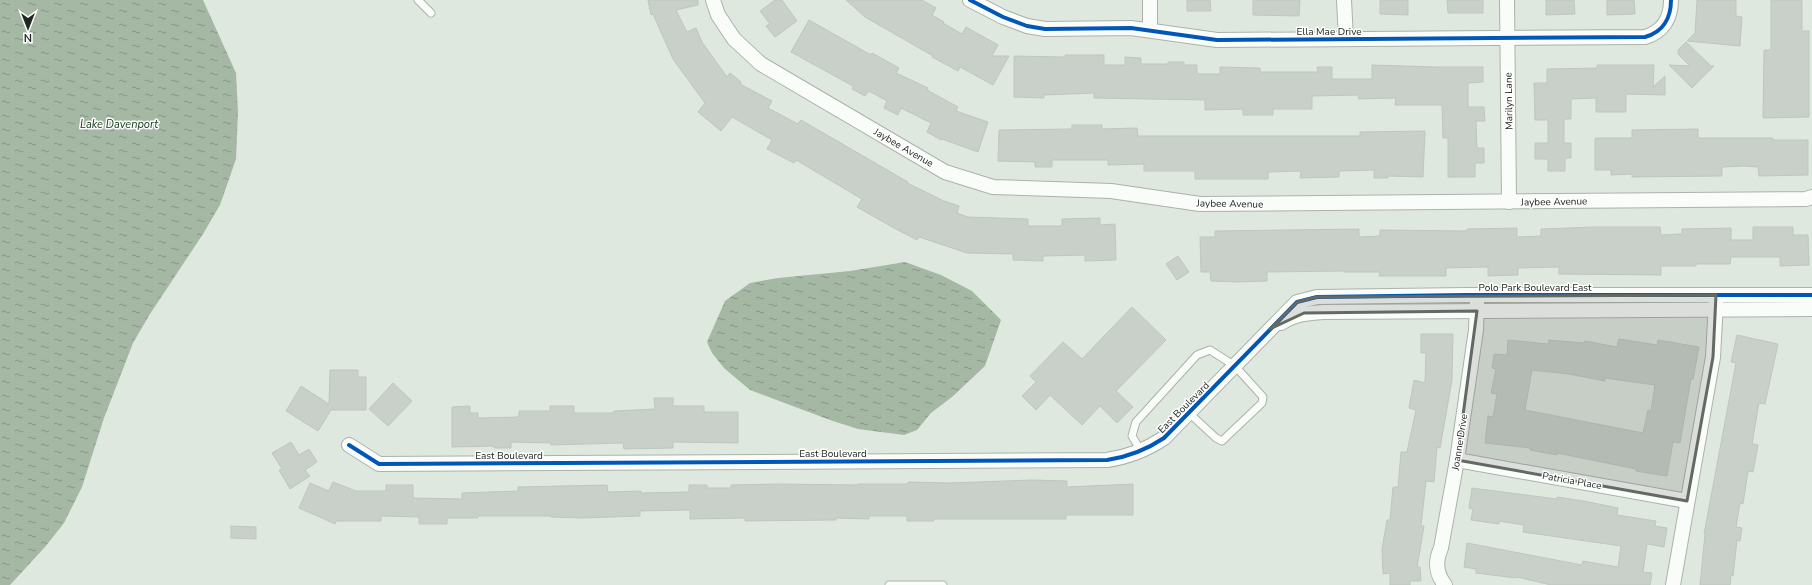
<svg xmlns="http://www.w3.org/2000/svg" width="1812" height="585" viewBox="0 0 1812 585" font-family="'Nunito Sans',sans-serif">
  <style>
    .water { fill: url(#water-ripples) }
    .building { fill: #c9cfc9; stroke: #bfc6bf; fill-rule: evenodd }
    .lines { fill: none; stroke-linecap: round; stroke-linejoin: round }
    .service-casing { stroke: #abb2ab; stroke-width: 9 }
    .minor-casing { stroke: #abb2ab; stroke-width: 16 }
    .service { stroke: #fafcfa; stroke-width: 7 }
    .minor { stroke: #fafcfa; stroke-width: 14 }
    .cycleway-casing { stroke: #fff; stroke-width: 6 }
    .cycleway { stroke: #0057b8; stroke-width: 4 }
    .marked { fill: #636a63; fill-opacity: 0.2; stroke: #636a63; stroke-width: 3; stroke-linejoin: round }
    .labels { text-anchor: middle; stroke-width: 3; stroke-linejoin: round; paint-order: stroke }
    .street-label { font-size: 10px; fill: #202620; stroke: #fff }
    .water-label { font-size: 11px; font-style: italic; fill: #0d3412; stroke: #fff }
  </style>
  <defs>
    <pattern id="water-ripples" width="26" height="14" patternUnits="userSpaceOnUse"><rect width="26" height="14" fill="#a4b8a4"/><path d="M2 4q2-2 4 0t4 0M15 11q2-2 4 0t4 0" fill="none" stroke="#859585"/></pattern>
  </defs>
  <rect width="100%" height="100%" fill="#dfe8df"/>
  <!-- water -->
  <g class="water">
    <polygon points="0,0 203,0 236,73 238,112 236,159 220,205 203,234 150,314 133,343 104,418 82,487 64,523 45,547 10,585 0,585"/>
    <polygon points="905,262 941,275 972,291 1001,320 985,366 952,397 931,413 917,430 904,435 858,429 830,420 750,390 724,368 712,353 707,342 725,301 750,283 778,278 850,271"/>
  </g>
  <!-- building -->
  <g class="building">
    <polygon points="648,0 698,0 698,5 676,10 687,32 696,28 702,42 727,77 730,73 741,82 740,84 772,101 768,108 798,124 801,120 908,182 907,183 944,201 959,206 957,213 968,217 1028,219 1028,226 1062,226 1062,219 1100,218 1100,225 1115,224 1116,260 1085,261 1085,255 1043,256 1043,261 1013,260 1013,254 967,253 919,237 917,240 894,228 857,207 862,199 796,160 794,163 767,149 772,140 732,117 721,131 698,112 705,103 673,59 653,14 651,15"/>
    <polygon points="775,0 782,0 797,21 775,37 766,26 770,24 760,11"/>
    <polygon points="846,0 922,0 936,8 932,15 944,22 943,23 962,34 966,27 998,45 992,56 1009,56 993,85 960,67 958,71 932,57 933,56 865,17"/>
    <polygon points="1187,0 1210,0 1211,11 1187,11"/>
    <polygon points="1253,0 1300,0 1299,16 1253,15"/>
    <polygon points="1380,0 1408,0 1408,15 1380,14"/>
    <polygon points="1447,0 1483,0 1483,13 1448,13"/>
    <polygon points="1546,0 1574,0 1575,14 1546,15"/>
    <polygon points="1607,0 1634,0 1635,14 1607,15"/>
    <polygon points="1697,0 1736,0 1736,16 1742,17 1740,46 1687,41 1695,33"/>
    <polygon points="1771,0 1802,0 1802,31 1809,31 1809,117 1763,118 1764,50 1771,50"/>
    <polygon points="809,20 871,55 872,53 899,68 896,73 928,88 927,90 958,107 956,111 988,122 978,152 942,139 941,140 927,132 931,123 901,108 898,115 884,108 887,101 869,91 865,96 852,89 853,86 791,52"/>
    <polygon points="1686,42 1711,66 1714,66 1692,88 1669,65 1690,66 1678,54 1678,50"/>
    <polygon points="1065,55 1104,55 1104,65 1125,65 1125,57 1141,58 1141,64 1168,64 1168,62 1184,62 1184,65 1197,65 1197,74 1220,74 1220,67 1260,68 1260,72 1318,72 1317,67 1332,67 1332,79 1372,79 1372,65 1435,67 1483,67 1483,82 1468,83 1468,107 1484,107 1485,121 1476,121 1477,148 1484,148 1484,163 1475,163 1475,177 1448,177 1448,138 1443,138 1442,105 1395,105 1396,98 1359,99 1358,95 1312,96 1312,109 1273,109 1273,115 1243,115 1243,109 1205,110 1205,100 1094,98 1094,93 1044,95 1044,98 1014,97 1014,56 1065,57"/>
    <polygon points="1597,65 1654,65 1653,87 1665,76 1665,95 1626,94 1626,112 1596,112 1596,98 1571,99 1571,119 1564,119 1564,143 1571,143 1571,158 1565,158 1565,171 1548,171 1548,159 1535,159 1535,143 1548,143 1548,120 1535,120 1534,83 1547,83 1547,69 1597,68"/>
    <polygon points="1072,125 1102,125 1102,129 1137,128 1138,136 1360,136 1360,132 1425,131 1423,177 1388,176 1388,178 1374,178 1374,170 1339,171 1339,177 1300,178 1301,171 1268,172 1268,179 1195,179 1195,171 1144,171 1144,164 1108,165 1108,160 1052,160 1052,167 1035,167 1035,162 998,161 999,130 1072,129"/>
    <polygon points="1698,129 1698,138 1773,138 1773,140 1808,140 1808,175 1759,176 1758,167 1744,166 1722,167 1722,176 1632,177 1632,174 1611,175 1611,170 1595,170 1595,138 1632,138 1632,130"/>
    <polygon points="1595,227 1660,227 1661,235 1682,234 1682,229 1731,228 1731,240 1753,240 1753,227 1793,227 1793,235 1808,235 1809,265 1780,266 1780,257 1731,257 1730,264 1696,264 1696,266 1661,266 1661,275 1559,274 1559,267 1518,268 1518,275 1488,276 1488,267 1446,268 1446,276 1379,276 1380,272 1344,272 1344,271 1267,272 1267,281 1237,282 1211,281 1210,272 1201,272 1200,237 1215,237 1215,231 1359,229 1359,237 1380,236 1380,230 1467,231 1467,229 1517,228 1517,237 1541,236 1541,229"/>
    <polygon points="1178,256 1189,272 1177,280 1166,264"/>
    <polygon points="1132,307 1166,340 1116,391 1133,407 1117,423 1100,406 1082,425 1050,395 1036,410 1022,396 1036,382 1030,376 1063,342 1082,359"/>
    <polygon points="1421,334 1453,334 1452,380 1440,448 1437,447 1434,482 1426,481 1421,526 1424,526 1417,567 1420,567 1421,581 1410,581 1410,585 1390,585 1390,573 1383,574 1382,549 1387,520 1390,520 1393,487 1398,487 1401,452 1407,452 1416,410 1409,408 1414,380 1425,383 1426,353 1421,353"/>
    <polygon points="1737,335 1778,344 1765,404 1759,403 1752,444 1758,445 1753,472 1748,471 1743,504 1740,503 1736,527 1742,528 1740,541 1737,540 1733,576 1731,575 1730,585 1700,585 1705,534 1704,534 1736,363 1731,362"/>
    <path d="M1619,339L1657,345L1658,340L1699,347L1693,379H1691L1680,443L1673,442L1667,476L1636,471V469L1557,453V455L1530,450V448L1485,443L1488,416L1493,417L1497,394L1491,393L1496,369L1492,368L1494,354L1507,355L1508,340L1548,344L1549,340L1584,343L1585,341L1617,347ZM1532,370L1569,374L1605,381V378L1655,385L1651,411L1648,410L1643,433L1525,410Z"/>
    <polygon points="330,370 358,370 358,377 366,377 366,410 331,410 318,431 286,411 301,386 329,404"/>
    <polygon points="393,383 412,401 388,426 369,409"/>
    <polygon points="654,398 673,398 673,406 704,406 704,412 738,412 738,443 673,442 673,448 624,449 623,443 551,445 551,443 511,442 511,448 494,448 494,446 452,447 452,407 470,406 470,413 478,413 478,418 519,417 519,411 550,411 550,406 574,406 574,413 614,413 614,411 655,409"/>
    <polygon points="291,442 299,455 309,449 317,462 305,470 310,476 290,489 279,470 282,469 272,453"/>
    <polygon points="1032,480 1067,481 1067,487 1133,484 1133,515 1066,515 1066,519 934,519 934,521 907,521 907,516 869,516 869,519 836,518 836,520 745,521 745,518 690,519 690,510 640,511 640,516 583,518 551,517 551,516 478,516 478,518 447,518 447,524 419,524 419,517 381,516 381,521 336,521 335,524 299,508 310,483 329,491 333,482 356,491 386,491 386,485 413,485 413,498 462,499 462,493 518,491 518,487 607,485 608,492 641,491 641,493 689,492 689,485 707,485 707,488 731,488 731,485 778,484 858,485 858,484 908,484 908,482 949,483"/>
    <polygon points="1472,488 1557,499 1557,497 1584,501 1618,508 1617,515 1656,521 1655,526 1667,528 1664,547 1647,544 1643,572 1652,573 1650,585 1551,585 1517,577 1516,578 1476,573 1476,569 1464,567 1467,543 1582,565 1583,561 1618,567 1621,546 1523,532 1524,525 1499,521 1499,524 1471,520 1473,509 1469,508"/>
    <polygon points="231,526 256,527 256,539 231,538"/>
  </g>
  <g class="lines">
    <!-- service casing -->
    <g class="service-casing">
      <g id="service">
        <polyline points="418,0 431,13"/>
        <polyline points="1141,451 1132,436 1136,422 1197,355 1210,350 1235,366 1263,397 1262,403 1222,441 1216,438 1189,413"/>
        <polyline points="889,585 943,585"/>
      </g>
    </g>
    <!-- minor casing -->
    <g class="minor-casing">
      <g id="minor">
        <polyline points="713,0 718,15 734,39 761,64 945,172 993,187 1111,191 1200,204 1806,199 1812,197"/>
        <path d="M970,0L1003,17L1027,26L1045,29L1131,28L1217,40L1645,37C1663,32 1671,18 1671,0"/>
        <polyline points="1344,0 1346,39"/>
        <polyline points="1507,0 1509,202"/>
        <polyline points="1149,30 1150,26 1150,0"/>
        <path d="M1281,323C1295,314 1308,313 1324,312L1812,309"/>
        <path d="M349,445L379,464L1107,460C1128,457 1146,450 1164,438L1297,302L1317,297L1466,295H1812"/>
        <polyline points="1457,460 1687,501"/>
        <path d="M1445,585C1436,574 1435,561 1441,548L1457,460L1476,330L1477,301"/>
        <polyline points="1673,585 1713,357 1716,302"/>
      </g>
    </g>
    <!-- service -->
    <use href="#service" class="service"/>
    <!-- minor -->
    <use href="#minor" class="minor"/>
    <!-- cycleway casing -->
    <g class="cycleway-casing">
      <g id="cycleway">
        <path d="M970,0L1003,17L1027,26L1045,29L1131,28L1217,40L1645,37C1663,32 1671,18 1671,0"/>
        <path d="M349,445L379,464L1107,460C1128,457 1146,450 1164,438L1297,302L1317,297L1466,295H1812"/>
      </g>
    </g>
    <!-- cycleway -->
    <use href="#cycleway" class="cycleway"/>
  </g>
  <!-- marked area -->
  <path class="marked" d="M1716,295L1713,357L1687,501L1457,460L1477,311L1304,313L1270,329L1297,302L1317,297Z"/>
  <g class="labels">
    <!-- street labels -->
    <g class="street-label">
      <text x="1329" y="35">Ella Mae Drive</text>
      <text transform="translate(1508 101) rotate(-91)" y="4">Marilyn Lane</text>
      <text transform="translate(904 147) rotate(30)" y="4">Jaybee Avenue</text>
      <text transform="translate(1554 201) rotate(-1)" y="4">Jaybee Avenue</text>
      <text transform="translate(1230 203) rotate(1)" y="4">Jaybee Avenue</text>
      <text x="1535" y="291">Polo Park Boulevard East</text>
      <text transform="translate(1183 407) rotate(-45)" y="4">East Boulevard</text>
      <text transform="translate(1459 442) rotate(-81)" y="4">Joanne Drive</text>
      <text x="833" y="457">East Boulevard</text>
      <text x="509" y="459">East Boulevard</text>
      <text transform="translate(1572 480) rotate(10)" y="4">Patricia Place</text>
    </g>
    <!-- water labels -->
    <g class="water-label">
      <text x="119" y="128">Lake Davenport</text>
    </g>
  </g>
  <!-- north arrow -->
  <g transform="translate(28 28) rotate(180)" stroke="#ffffff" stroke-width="3" paint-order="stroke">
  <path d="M0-3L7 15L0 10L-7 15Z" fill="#202620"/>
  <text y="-6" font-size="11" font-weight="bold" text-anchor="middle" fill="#202620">N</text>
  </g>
</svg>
